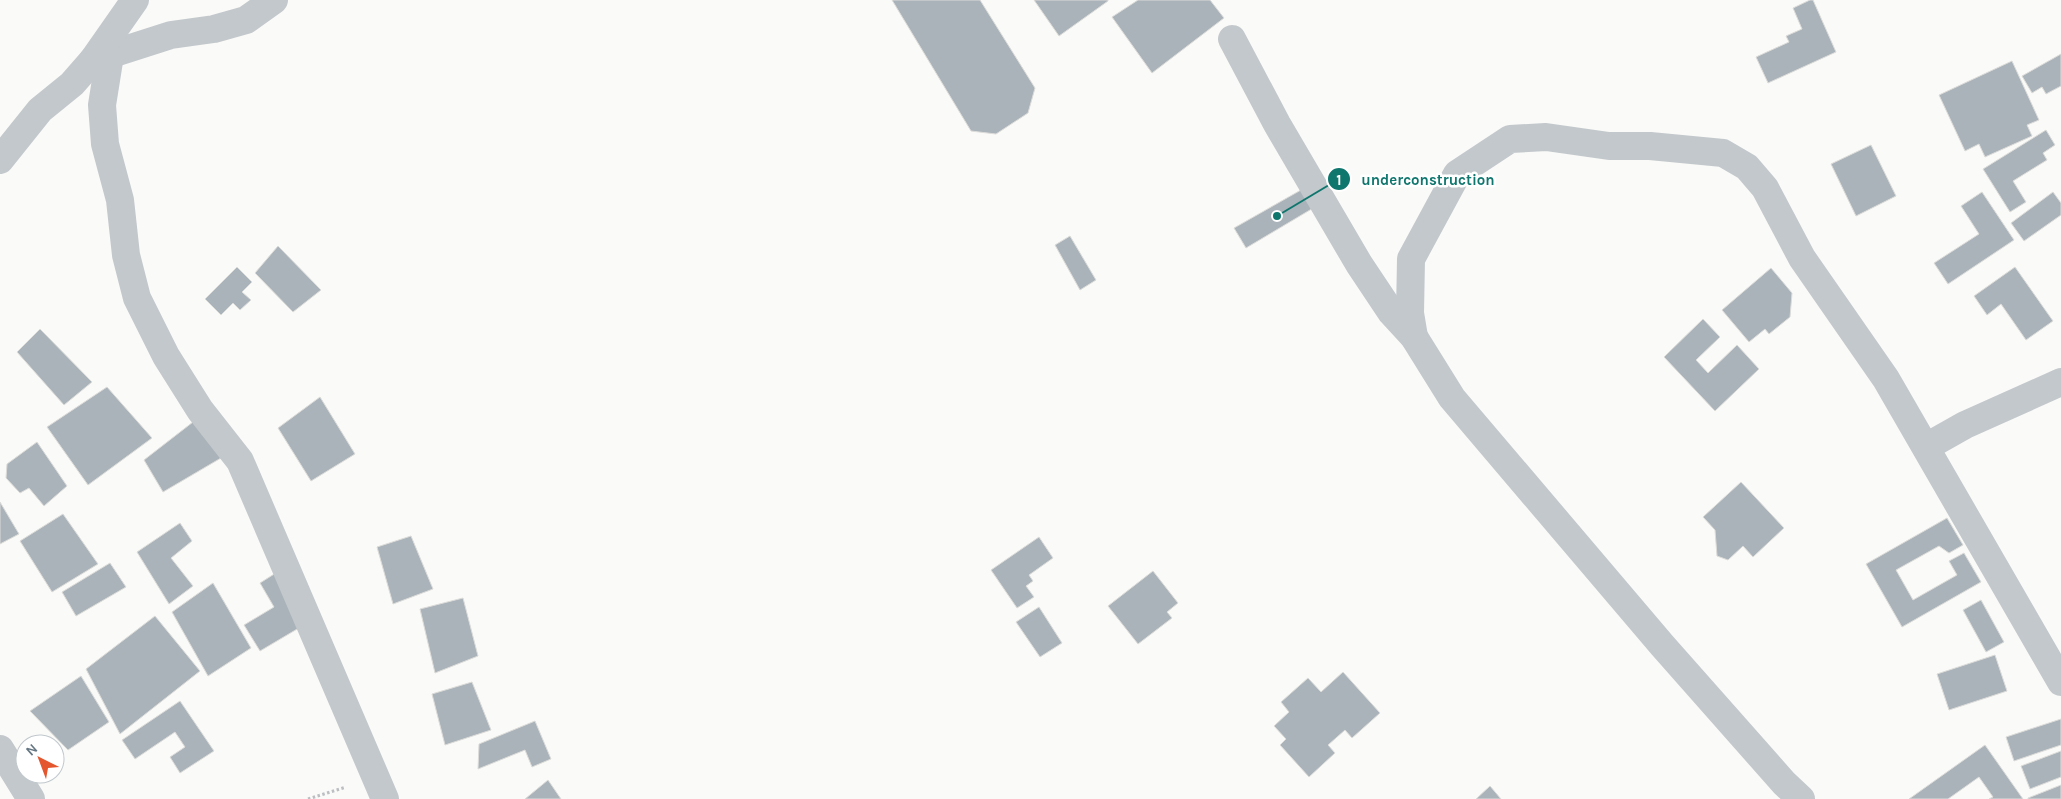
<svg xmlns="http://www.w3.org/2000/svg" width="2061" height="799" viewBox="0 0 2061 799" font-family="Karla,sans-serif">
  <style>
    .building { fill: #aab3b9; stroke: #dcdcda }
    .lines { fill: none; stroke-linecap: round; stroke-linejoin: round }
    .path { stroke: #bbbfc2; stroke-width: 3; stroke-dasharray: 2.5 2.5; stroke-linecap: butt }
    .minor { stroke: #c3c8cc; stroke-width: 28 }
    .leader { fill: none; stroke: #0f766e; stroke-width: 2 }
    .callout-dot { fill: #0f766e; stroke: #fff; stroke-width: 2 }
    .mark-label { font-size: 15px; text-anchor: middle; font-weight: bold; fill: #fff }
    .callout-label { font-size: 15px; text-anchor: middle; font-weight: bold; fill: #0f766e; stroke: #fff; stroke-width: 5; stroke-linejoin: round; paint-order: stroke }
  </style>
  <rect width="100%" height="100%" fill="#fafaf8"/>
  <!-- building -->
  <g class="building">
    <polygon points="892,0 980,0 1035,88 1028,113 996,134 971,131"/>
    <polygon points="1034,0 1108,0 1108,1 1059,36"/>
    <polygon points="1138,0 1210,0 1224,18 1152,73 1112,17"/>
    <polygon points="1810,0 1813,0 1836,52 1768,83 1756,57 1789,42 1786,36 1802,29 1793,8"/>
    <polygon points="2061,54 2061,86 2046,94 2042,87 2032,93 2022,76"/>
    <polygon points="2012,61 2039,120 2027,125 2032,136 1985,157 1979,144 1965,151 1939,95"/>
    <polygon points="2046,130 2055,145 2043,153 2047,160 2013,181 2026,202 2010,212 1983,169"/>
    <polygon points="1871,145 1896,196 1856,216 1831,164"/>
    <polygon points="1308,186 1320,204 1246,248 1234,228"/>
    <polygon points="1982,192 2014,240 1948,284 1934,263 1979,234 1961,206"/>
    <polygon points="2053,192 2061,203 2061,215 2024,241 2011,223"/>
    <polygon points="1070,236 1096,280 1080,290 1055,245"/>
    <polygon points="278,246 321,290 293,312 255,273"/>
    <polygon points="237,267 252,282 242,292 251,300 240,310 233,303 221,315 205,299"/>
    <polygon points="2015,267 2053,321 2026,340 2001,304 1987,315 1974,296"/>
    <polygon points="1771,268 1792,293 1790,317 1769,334 1765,329 1749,342 1722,310"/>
    <polygon points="1703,319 1720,337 1696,360 1708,373 1737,345 1759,369 1715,411 1664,357"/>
    <polygon points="40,329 92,382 64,405 17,352"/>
    <polygon points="107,387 152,438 88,485 47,427"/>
    <polygon points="320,397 355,454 311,481 278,428"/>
    <polygon points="193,422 221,458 163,492 144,460"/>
    <polygon points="37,442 67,486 44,506 29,488 20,493 6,478 7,464"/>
    <polygon points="1741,482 1784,528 1753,557 1743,546 1728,560 1717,556 1715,530 1703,517"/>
    <polygon points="0,502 19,534 0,544"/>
    <polygon points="63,514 98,564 52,592 20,541"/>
    <polygon points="1947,518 1963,545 1949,553 1939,546 1896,570 1913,600 1957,575 1949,561 1964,553 1981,582 1902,627 1866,564"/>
    <polygon points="180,523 192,541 171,558 193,586 169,604 137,552"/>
    <polygon points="411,536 433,589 393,604 377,547"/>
    <polygon points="1039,537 1053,558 1029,575 1033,581 1026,586 1034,597 1017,608 991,570"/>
    <polygon points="110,563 126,587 76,616 62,592"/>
    <polygon points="279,571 309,622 260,651 244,625 274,607 260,583"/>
    <polygon points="1153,571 1178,603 1167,612 1172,618 1138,644 1108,606"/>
    <polygon points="213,583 251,648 208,676 172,612"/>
    <polygon points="463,598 478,656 435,673 420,609"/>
    <polygon points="1981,600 2004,642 1986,652 1963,610"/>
    <polygon points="1039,607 1062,643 1040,657 1016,622"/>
    <polygon points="155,616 200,671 120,734 86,669"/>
    <polygon points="1995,655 2007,691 1949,710 1937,674"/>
    <polygon points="1343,672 1380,713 1352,738 1345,730 1328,745 1335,753 1309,777 1280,745 1286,739 1274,726 1289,712 1281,702 1308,678 1321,692"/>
    <polygon points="81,676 109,722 68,750 30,711"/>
    <polygon points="472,682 491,730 445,745 432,694"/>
    <polygon points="180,701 214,751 180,773 170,757 185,747 175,732 135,759 122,740"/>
    <polygon points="2061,719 2061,745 2014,761 2006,737"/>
    <polygon points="535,721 551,759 532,767 525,750 478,769 479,744"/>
    <polygon points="1985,745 2023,799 1989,799 1993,797 1979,777 1948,799 1909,799"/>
    <polygon points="2061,751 2061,777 2030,789 2021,766"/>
    <polygon points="548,780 561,799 525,799"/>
    <polygon points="2061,785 2061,799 2028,799 2028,798"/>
    <polygon points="1490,786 1501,799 1476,799"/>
  </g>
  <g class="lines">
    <!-- path -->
    <polyline class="path" points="308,799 346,787"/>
    <!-- minor -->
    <g class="minor">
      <polyline points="1232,39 1277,124 1359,264 1391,312 1414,337 1452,398 1662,645 1784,783 1801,799"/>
      <polyline points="110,55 102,105 105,144 120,200 126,255 137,298 166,356 200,410 240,461 385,799"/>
      <polyline points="93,60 171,35 214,29 246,20 274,0"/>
      <polyline points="0,160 40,110 72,84 93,60 135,0"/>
      <polyline points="1414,337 1410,313 1411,259 1457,174 1510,139 1546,137 1609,146 1650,146 1723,153 1747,167 1765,188 1802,258 1886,379 2061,682"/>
      <polyline points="1926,447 1965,425 2061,382"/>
      <polyline points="0,749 31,799"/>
    </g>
  </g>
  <!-- callouts -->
  <path class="leader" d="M1277 216L1339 179"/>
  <g class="callout-dot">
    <circle cx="1277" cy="216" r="5"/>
    <circle cx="1339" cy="179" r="12"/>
  </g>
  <g class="mark-label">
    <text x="1339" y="185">1</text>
  </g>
  <g class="callout-label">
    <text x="1428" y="185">underconstruction</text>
  </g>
  <!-- north arrow -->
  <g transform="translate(40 759) rotate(318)"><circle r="24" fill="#ffffff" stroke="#c1c8cd"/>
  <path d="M0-4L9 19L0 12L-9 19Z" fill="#e4572e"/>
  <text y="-8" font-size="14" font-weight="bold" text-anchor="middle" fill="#657683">N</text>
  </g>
</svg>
